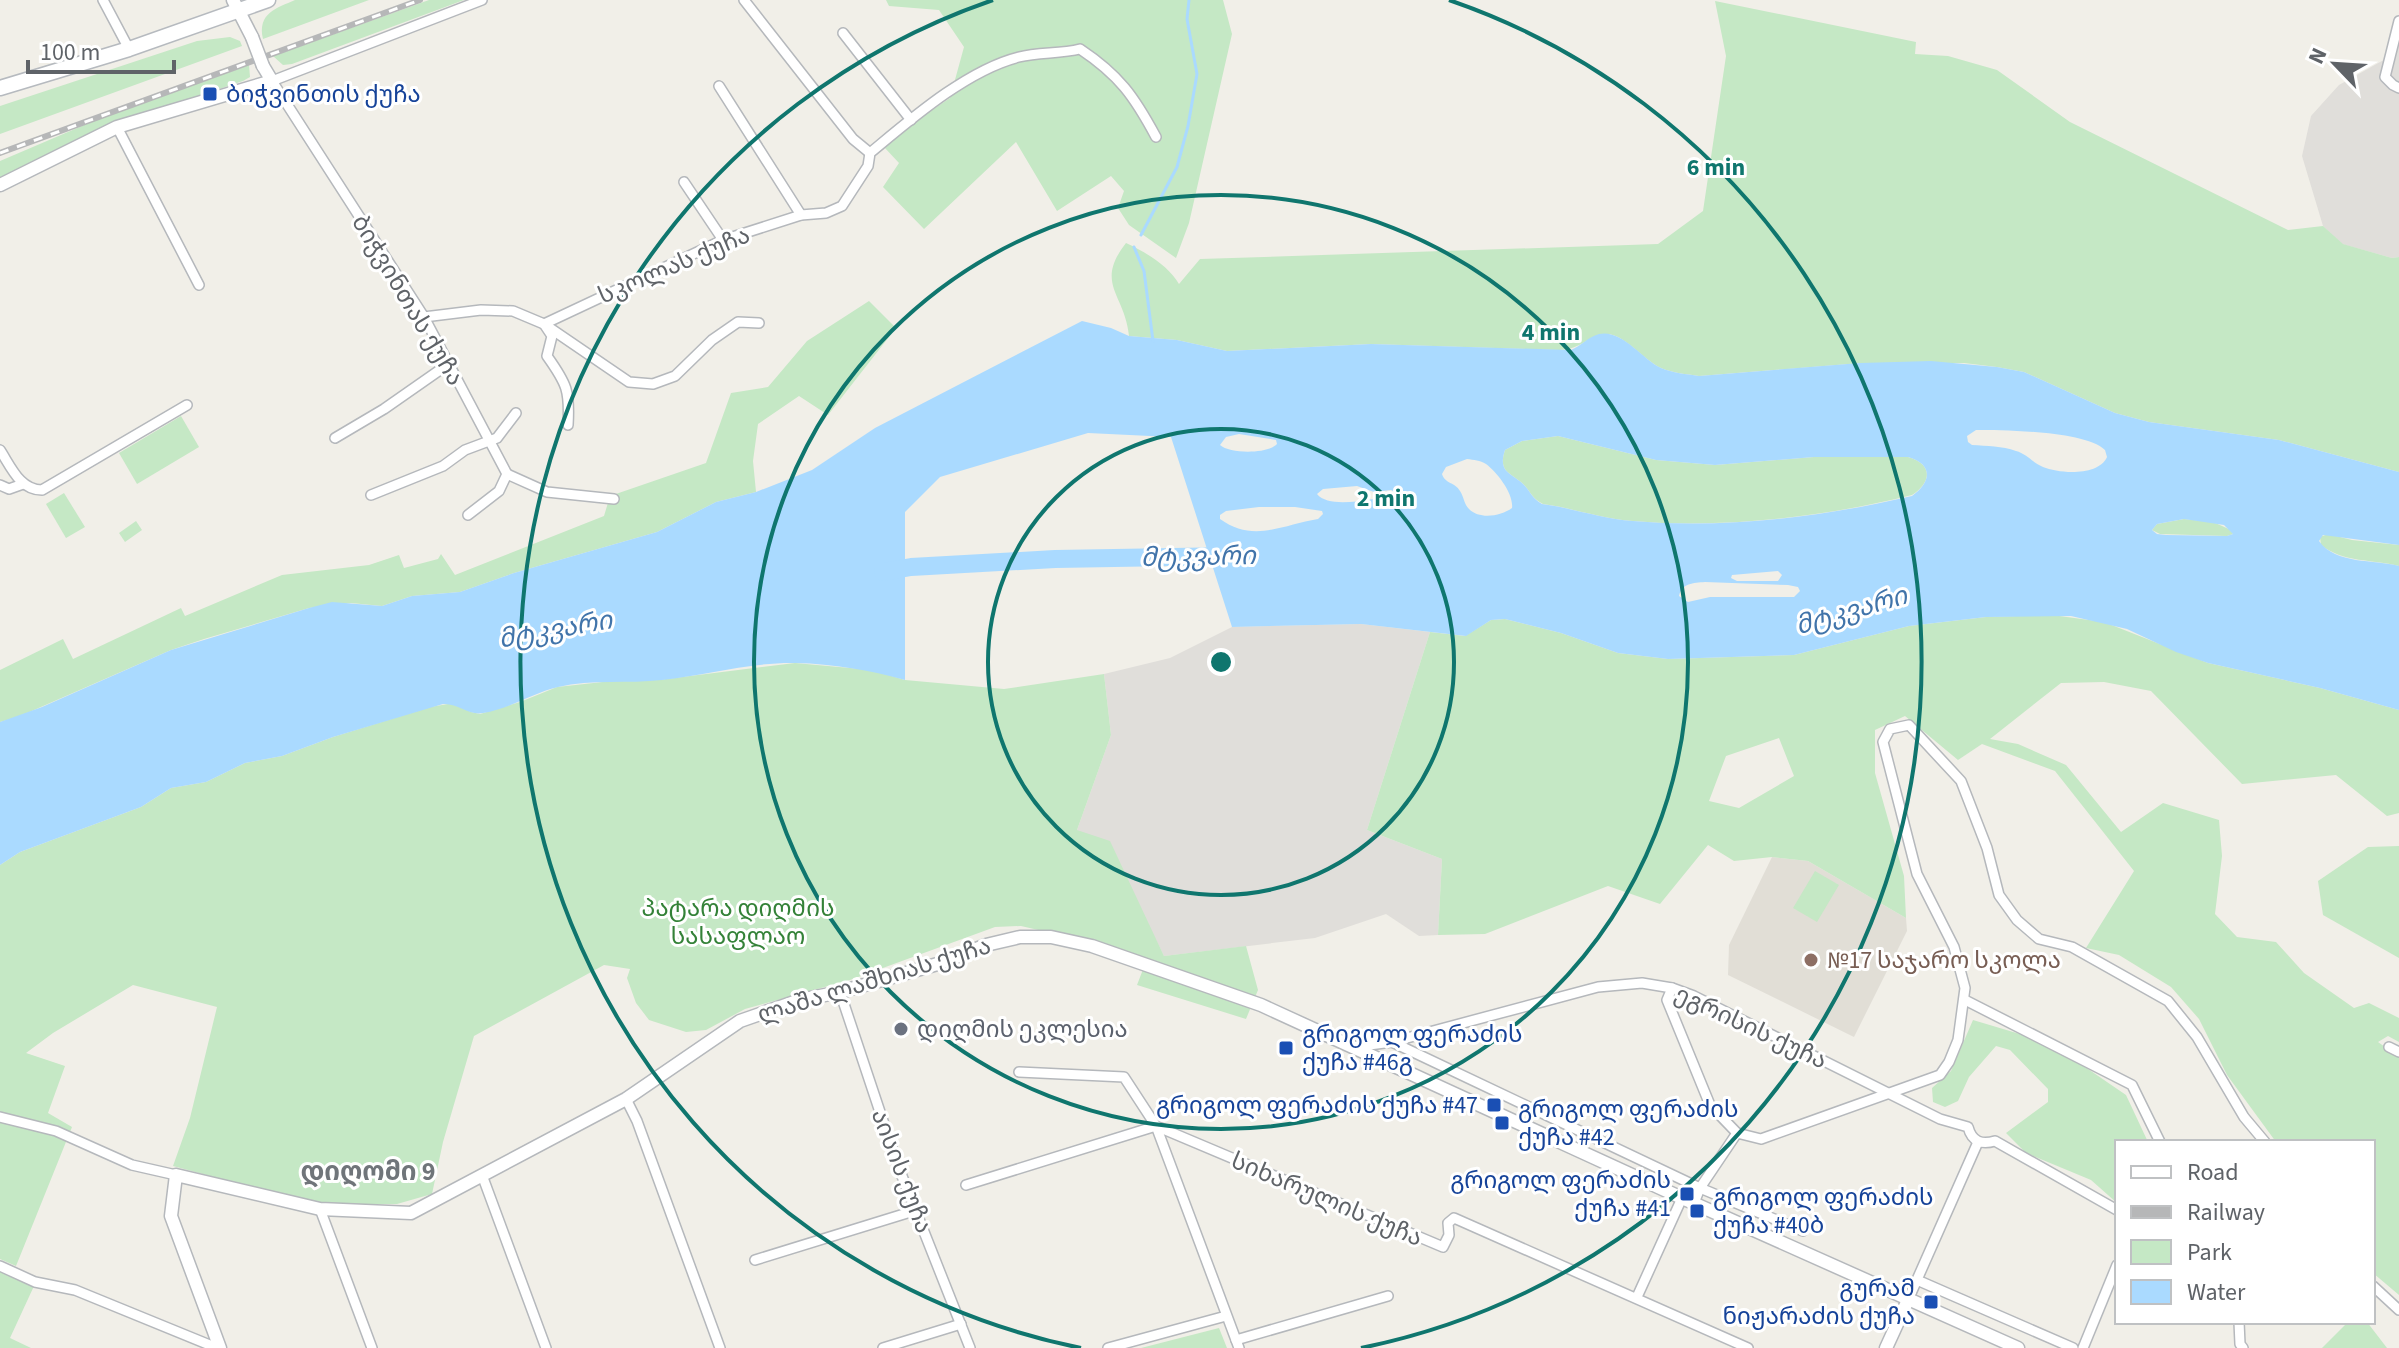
<svg xmlns="http://www.w3.org/2000/svg" width="2399" height="1348" viewBox="0 0 2399 1348" font-family="'Source Sans 3','Noto Sans Georgian',sans-serif">
  <style>
    .industrial { fill: #e0deda }
    .education { fill: #e1ded6 }
    .green { fill: #c5e8c5; fill-rule: evenodd }
    .water { fill: #aadaff; fill-rule: evenodd }
    .lines { fill: none; stroke-linecap: round; stroke-linejoin: round }
    .stream { stroke: #aadaff; stroke-width: 3 }
    .river { stroke: #aadaff; stroke-width: 18 }
    .minor-casing { stroke: #b5b8bc; stroke-width: 12 }
    .tertiary-casing { stroke: #b5b8bc; stroke-width: 15 }
    .secondary-casing { stroke: #b6babf; stroke-width: 17 }
    .minor { stroke: #fff; stroke-width: 9 }
    .tertiary { stroke: #fff; stroke-width: 12 }
    .secondary { stroke: #fff; stroke-width: 14 }
    .rail-casing { stroke: #b6b7b8; stroke-width: 6 }
    .rail { stroke: #fff; stroke-width: 3; stroke-dasharray: 9; stroke-linecap: butt }
    .tertiary-bridge-casing { stroke: #b5b8bc; stroke-width: 15; stroke-linecap: butt }
    .tertiary-bridge { stroke: #fff; stroke-width: 12 }
    .ring { fill: none; stroke: #0f766e; stroke-width: 4 }
    .transit-dot { fill: #1a4fb4; stroke: #fff; stroke-width: 3 }
    .education-dot { fill: #8d6e63; stroke: #fff; stroke-width: 3 }
    .worship-dot { fill: #6b7280; stroke: #fff; stroke-width: 3 }
    .labels { text-anchor: middle; stroke-width: 6; stroke-linejoin: round; paint-order: stroke }
    .transit-label { font-size: 24px; fill: #164399; stroke: #fff; text-anchor: start }
    .street-label { font-size: 24px; fill: #5f6368; stroke: #fff }
    .park-label { font-size: 24px; fill: #348238; stroke: #fff }
    .education-label { font-size: 24px; fill: #785e54; stroke: #fff; text-anchor: start }
    .worship-label { font-size: 24px; fill: #5b616d; stroke: #fff; text-anchor: start }
    .water-label { font-size: 26px; font-style: italic; fill: #4174aa; stroke: #fff }
    .neighbourhood-label { font-size: 26px; font-weight: bold; fill: #70757a; stroke: #fff }
    .centre { fill: #0f766e; stroke: #fff; stroke-width: 4 }
    .ring-label { font-size: 24px; text-anchor: middle; font-weight: bold; fill: #0f766e; stroke: #fff; stroke-width: 6; stroke-linejoin: round; paint-order: stroke }
  </style>
  <rect width="100%" height="100%" fill="#f1efe8"/>
  <!-- industrial -->
  <g class="industrial">
    <polygon points="2399,27 2399,257 2392,258 2342,244 2323,226 2302,156 2311,116 2339,85 2389,57"/>
    <polygon points="1361,624 1430,632 1367,830 1442,859 1438,935 1419,936 1386,914 1315,938 1164,956 1143,914 1077,830 1111,735 1104,674 1170,658 1232,627"/>
  </g>
  <!-- education -->
  <polygon class="education" points="1772,857 1808,861 1906,918 1907,931 1854,1037 1728,975 1729,945"/>
  <!-- green -->
  <g class="green">
    <path d="M295,0H369L263,39C257,13 277,8 295,0Z"/>
    <polygon points="429,0 464,0 292,64 283,65 273,56"/>
    <polygon points="886,0 1223,0 1232,34 1189,223 1176,258 1129,225 1118,208 1124,191 1111,176 1057,211 1016,142 924,229 883,187 899,163 884,147 910,125 950,98 964,47 939,10 889,6"/>
    <path d="M1715,1L1916,42L1915,54L1948,56L1997,70L2070,122L2288,230L2323,226L2343,244L2392,258L2399,257V472L2279,440L2149,422L2115,413L2024,372L1997,367L1964,363H1861L1699,376C1686,374 1673,373 1661,368C1645,361 1624,334 1607,334C1590,334 1581,350 1559,350L1371,344L1227,351L1177,340L1129,336C1125,294 1094,284 1126,243C1145,252 1168,265 1179,284L1200,259L1658,244L1703,211L1726,56Z"/>
    <polygon points="230,37 240,41 242,46 0,134 0,106 197,41"/>
    <polygon points="249,65 250,77 243,81 115,124 0,179 0,161 96,120"/>
    <polygon points="869,301 896,328 828,415 799,396 758,424 753,461 756,492 716,502 657,532 514,573 460,592 412,596 382,606 351,603 309,608 204,639 171,650 18,717 0,722 0,670 63,639 73,659 181,608 185,616 282,575 369,565 399,555 404,568 438,559 441,554 455,575 604,516 610,496 706,463 731,393 768,387 807,341"/>
    <polygon points="181,416 199,447 137,484 119,453"/>
    <path d="M1558,436L1656,460L1715,465L1814,457H1908C1933,464 1932,482 1912,495C1824,517 1723,529 1633,521C1602,519 1573,508 1543,504C1533,499 1531,493 1525,486C1513,473 1497,474 1505,450L1522,441Z"/>
    <polygon points="64,493 85,527 66,538 46,504"/>
    <polygon points="2184,519 2213,522 2231,530 2233,534 2227,536 2160,534 2152,530 2157,524"/>
    <polygon points="136,521 142,530 125,542 119,533"/>
    <path d="M2328,534L2352,540L2399,545V566C2372,559 2344,563 2321,545L2320,537Z"/>
    <path d="M2052,615L2104,622L2208,663L2320,688L2399,710V813L2387,816L2336,775L2242,784L2151,691L2104,682L2061,683L1990,739L2018,744L2066,765L2121,832L2163,803L2219,820L2222,856L2215,914L2237,937L2276,942L2304,973L2354,1008L2369,1003L2399,1018V1042L2388,1036L2378,1042L2399,1057V1295L2373,1273V1142H2276L2227,1075L2199,1019L2171,987L2119,955L2086,948L2134,871L2055,771L1982,744L1958,760L1905,716L1875,730V773L1904,876L1906,918L1808,861L1772,857L1734,861L1708,845L1660,904L1608,886L1485,934L1438,935L1442,859L1367,830L1430,632L1465,636L1491,620L1505,619L1561,633L1618,653L1668,659L1794,655L1909,626L1986,617ZM1779,738L1794,776L1739,808L1709,801L1726,756Z"/>
    <polygon points="795,663 872,670 905,680 1004,689 1104,674 1111,735 1077,830 1110,841 1164,956 1246,946 1258,990 1246,1019 1137,985 1147,959 1116,948 1021,926 995,927 850,980 745,1009 706,1030 686,1032 649,1020 636,1003 627,978 630,969 604,965 474,1036 443,1142 432,1194 397,1204 315,1204 173,1166 190,1118 217,1007 133,985 53,1033 26,1053 65,1066 48,1113 72,1127 16,1266 0,1259 0,865 20,852 141,807 171,788 206,782 245,763 282,756 333,737 430,707 454,703 471,712 480,714 520,702 557,687 621,680 658,680"/>
    <polygon points="2399,846 2399,958 2323,915 2318,881 2368,847"/>
    <polygon points="1815,871 1839,885 1817,922 1793,908"/>
    <polygon points="1973,1020 2050,1043 2126,1095 2148,1142 2117,1142 2117,1203 2091,1180 2026,1153 2006,1133 2048,1102 2048,1089 2010,1050 1996,1046 1969,1077 1958,1101 1945,1107 1933,1102 1932,1088 1951,1071"/>
    <polygon points="0,1271 34,1286 10,1338 31,1348 0,1348"/>
    <polygon points="2348,1322 2367,1322 2387,1348 2322,1348"/>
    <polygon points="1219,1328 1227,1348 1141,1348"/>
  </g>
  <!-- water -->
  <path class="water" d="M1082,321L1111,328L1129,336L1177,340L1227,351L1371,344L1571,350C1581,346 1588,337 1599,334C1622,329 1642,359 1661,368C1673,373 1686,374 1699,376L1860,363L1931,361L1997,367L2024,372L2115,413L2149,422L2279,440L2399,472V545L2323,535L2319,541C2336,565 2374,559 2399,566V710L2320,688L2208,663L2176,652L2127,629L2071,616L1986,617L1909,626L1794,655L1668,659L1618,653L1561,633L1505,619L1491,620L1466,636L1361,624L1232,627L1171,437L1088,433L940,477L905,512V680C870,670 833,664 796,663C752,662 706,675 662,680C628,684 592,679 558,687C532,693 510,709 483,713C469,716 458,703 443,704L333,737L282,756L245,763L206,782L171,788L141,807L20,852L0,865V722L42,707L171,650L309,608L332,602L382,606L412,596L460,592L514,573L657,532L716,502L756,492L812,470L875,428ZM1976,430C2004,430 2085,431 2105,450L2107,457C2099,476 2060,474 2043,467C2033,463 2027,454 2016,451C2002,446 1987,446 1972,445L1968,442L1967,436ZM1239,434L1276,440L1277,444C1268,454 1230,454 1220,445L1226,437ZM1558,436L1656,460L1715,465L1814,457H1908C1933,464 1932,482 1912,496C1822,517 1725,529 1633,521C1602,519 1573,508 1542,504C1533,499 1531,493 1525,486C1513,473 1497,474 1505,450L1522,441ZM1467,459C1474,460 1480,460 1486,464C1497,472 1514,494 1512,508C1501,516 1480,520 1469,509C1464,504 1464,497 1460,491C1455,482 1445,484 1442,474L1446,467ZM1357,486L1374,492L1391,490L1397,493L1393,496C1374,498 1330,510 1317,494L1323,489ZM1259,507H1295L1322,511L1323,514L1318,519C1282,525 1253,543 1220,519V515L1226,511ZM2184,519L2224,525L2233,534L2227,536L2166,535L2157,534L2152,530L2157,524ZM1778,571L1782,575L1778,581H1737L1731,578L1732,575ZM1705,582L1788,585L1798,587L1800,591L1794,597H1710L1688,602L1679,596C1682,583 1693,583 1705,582Z"/>
  <g class="lines">
    <!-- stream -->
    <g class="stream">
      <polyline points="1141,235 1177,167 1188,126 1197,74 1187,19 1189,0"/>
      <polyline points="1134,247 1144,271 1153,341"/>
    </g>
    <!-- river -->
    <polyline class="river" points="883,572 911,567 1055,559 1232,556"/>
    <!-- minor casing -->
    <g class="minor-casing">
      <g id="minor">
        <polyline points="103,0 129,49"/>
        <polyline points="744,0 853,139 870,153"/>
        <polyline points="2399,21 2385,77 2393,85 2399,88"/>
        <polyline points="843,33 911,120"/>
        <polyline points="719,86 801,215"/>
        <polyline points="117,127 199,285"/>
        <polyline points="684,182 723,240"/>
        <polyline points="424,317 481,310 513,311 544,324 629,382 653,384 675,376 712,340 738,322 759,323"/>
        <path d="M568,425C570,391 567,384 547,356L552,336L544,324L723,240L801,215L826,213L842,206L868,166L870,153C911,119 967,70 1019,57C1039,52 1060,54 1080,49C1119,75 1134,96 1156,137"/>
        <polyline points="335,438 384,409 447,365"/>
        <path d="M0,450C11,467 20,490 42,490L187,405"/>
        <polyline points="507,474 547,492 614,499"/>
        <polyline points="0,485 9,489 23,484"/>
        <polyline points="371,495 443,466 465,450 497,438 516,413"/>
        <polyline points="468,515 499,491 507,474 424,317 272,81 482,0"/>
        <polyline points="1672,988 1667,1000 1710,1105 1737,1133"/>
        <polyline points="840,992 898,1166 970,1348"/>
        <polyline points="1965,1000 2132,1085 2160,1142"/>
        <polyline points="1392,1042 1700,1188 1803,1231"/>
        <path d="M1354,1047L1392,1042L1598,987L1642,983L1672,988L1694,996L1940,1119L1968,1127C1972,1142 1982,1145 1995,1141L2117,1210"/>
        <polyline points="2389,1047 2399,1052"/>
        <polyline points="1019,1072 1124,1077 1156,1126 1239,1348"/>
        <polyline points="626,1099 637,1121 720,1348"/>
        <polyline points="0,1117 56,1131 132,1165 176,1175"/>
        <polyline points="482,1175 546,1348"/>
        <polyline points="966,1185 1156,1126 1443,1247 1449,1235 1448,1223 1454,1218 1748,1348"/>
        <polyline points="1694,1203 1700,1188 1737,1133 1761,1139 1940,1075 1949,1062 1958,1040 1965,988 1954,947 1917,874 1883,742 1890,729 1909,725 1961,781 1987,848 1999,895 2017,920 2039,939 2072,947 2168,1001 2197,1037 2244,1117 2265,1142"/>
        <polyline points="320,1209 372,1348"/>
        <polyline points="755,1260 917,1210"/>
        <polyline points="0,1266 35,1282 75,1290 217,1348"/>
        <polyline points="1917,1280 2073,1348"/>
        <polyline points="2373,1286 2399,1310"/>
        <polyline points="1637,1297 1682,1198"/>
        <polyline points="1908,1300 1978,1142"/>
        <polyline points="2239,1322 2240,1344 2243,1348"/>
        <polyline points="1236,1340 1388,1296"/>
        <polyline points="883,1348 961,1324"/>
        <polyline points="1108,1348 1226,1316"/>
        <polyline points="2083,1348 2117,1265"/>
      </g>
    </g>
    <!-- tertiary casing -->
    <g class="tertiary-casing">
      <g id="tertiary">
        <polyline points="233,0 252,37"/>
        <polyline points="0,185 117,127 272,81 263,66"/>
        <polyline points="220,1348 171,1216 176,1175 320,1209 411,1213 626,1099 740,1021 800,1000 840,992 941,963 986,945 1020,937 1051,937 1092,946 1261,1005 1682,1198 2018,1348"/>
        <polyline points="1886,1348 1908,1300"/>
      </g>
    </g>
    <!-- secondary casing -->
    <g class="secondary-casing">
      <polyline id="secondary" points="0,88 129,49 268,0"/>
    </g>
    <!-- minor -->
    <use href="#minor" class="minor"/>
    <!-- tertiary -->
    <use href="#tertiary" class="tertiary"/>
    <!-- secondary -->
    <use href="#secondary" class="secondary"/>
    <!-- rail casing -->
    <g class="rail-casing">
      <polyline id="rail" points="0,153 420,0"/>
    </g>
    <!-- rail -->
    <use href="#rail" class="rail"/>
    <!-- tertiary-bridge casing -->
    <g class="tertiary-bridge-casing">
      <polyline id="tertiary-bridge" points="252,37 263,66"/>
    </g>
    <!-- tertiary-bridge -->
    <use href="#tertiary-bridge" class="tertiary-bridge"/>
  </g>
  <!-- distance rings -->
  <g class="ring">
    <circle cx="1221" cy="662" r="233"/>
    <circle cx="1221" cy="662" r="467"/>
    <path d="M1081 1348A700 700 0 0 1 993 0M1449 0A700 700 0 0 1 1361 1348"/>
  </g>
  <!-- markers -->
  <g class="transit-dot">
    <rect x="202" y="86" width="16" height="16" rx="4"/>
    <rect x="1278" y="1040" width="16" height="16" rx="4"/>
    <rect x="1486" y="1097" width="16" height="16" rx="4"/>
    <rect x="1494" y="1115" width="16" height="16" rx="4"/>
    <rect x="1679" y="1186" width="16" height="16" rx="4"/>
    <rect x="1689" y="1203" width="16" height="16" rx="4"/>
    <rect x="1923" y="1294" width="16" height="16" rx="4"/>
  </g>
  <circle class="education-dot" cx="1811" cy="960" r="8"/>
  <circle class="worship-dot" cx="901" cy="1029" r="8"/>
  <g class="labels">
    <!-- transit labels -->
    <g class="transit-label">
      <text x="226" y="102">ბიჭვინთის ქუჩა</text>
      <text x="1302" y="1042">გრიგოლ ფერაძის<tspan x="1302" dy="28">ქუჩა #46გ</tspan></text>
      <text x="1478" y="1113" text-anchor="end">გრიგოლ ფერაძის ქუჩა #47</text>
      <text x="1518" y="1117">გრიგოლ ფერაძის<tspan x="1518" dy="28">ქუჩა #42</tspan></text>
      <text x="1671" y="1188" text-anchor="end">გრიგოლ ფერაძის<tspan x="1671" dy="28">ქუჩა #41</tspan></text>
      <text x="1713" y="1205">გრიგოლ ფერაძის<tspan x="1713" dy="28">ქუჩა #40ბ</tspan></text>
      <text x="1915" y="1296" text-anchor="end">გურამ<tspan x="1915" dy="28">ნიჟარაძის ქუჩა</tspan></text>
    </g>
    <!-- street labels -->
    <g class="street-label">
      <text transform="translate(674 265) rotate(-23)" y="8">სკოლას ქუჩა</text>
      <text transform="translate(408 300) rotate(59)" y="8">ბიჭვინთას ქუჩა</text>
      <text transform="translate(874 980) rotate(-17)" y="8">ლაშა ლაშხიას ქუჩა</text>
      <text transform="translate(1751 1027) rotate(25)" y="8">ეგრისის ქუჩა</text>
      <text transform="translate(902 1171) rotate(69)" y="8">აისის ქუჩა</text>
      <text transform="translate(1327 1199) rotate(23)" y="8">სიხარულის ქუჩა</text>
    </g>
    <!-- park labels -->
    <g class="park-label">
      <text x="738" y="916">პატარა დიღმის<tspan x="738" dy="28">სასაფლაო</tspan></text>
    </g>
    <!-- education labels -->
    <g class="education-label">
      <text x="1827" y="968">№17 საჯარო სკოლა</text>
    </g>
    <!-- worship labels -->
    <g class="worship-label">
      <text x="917" y="1037">დიღმის ეკლესია</text>
    </g>
    <!-- water labels -->
    <g class="water-label">
      <text transform="translate(1198 556) rotate(-1)" y="9">მტკვარი</text>
      <text transform="translate(1851 610) rotate(-16)" y="9">მტკვარი</text>
      <text transform="translate(555 629) rotate(-10)" y="9">მტკვარი</text>
    </g>
    <!-- neighbourhood labels -->
    <g class="neighbourhood-label">
      <text x="368" y="1180">დიღომი 9</text>
    </g>
  </g>
  <circle cx="1221" cy="662" r="12" class="centre"/>
  <g class="ring-label">
    <text x="1716" y="175">6 min</text>
    <text x="1551" y="340">4 min</text>
    <text x="1386" y="506">2 min</text>
  </g>
  <!-- legend -->
  <rect x="2115" y="1140" width="260" height="184" fill="#ffffff" stroke="#bfc1c3" stroke-width="2"/>
  <rect x="2131" y="1166" width="40" height="12" fill="#ffffff" stroke="#bfc1c3" stroke-width="2"/>
  <text x="2187" y="1180" font-size="24" fill="#5f6368">Road</text>
  <rect x="2131" y="1206" width="40" height="12" fill="#b6b7b8" stroke="#bfc1c3" stroke-width="2"/>
  <text x="2187" y="1220" font-size="24" fill="#5f6368">Railway</text>
  <rect x="2131" y="1240" width="40" height="24" fill="#c5e8c5" stroke="#bfc1c3" stroke-width="2"/>
  <text x="2187" y="1260" font-size="24" fill="#5f6368">Park</text>
  <rect x="2131" y="1280" width="40" height="24" fill="#aadaff" stroke="#bfc1c3" stroke-width="2"/>
  <text x="2187" y="1300" font-size="24" fill="#5f6368">Water</text>
  <!-- north arrow -->
  <g transform="translate(2335 64) rotate(295)" stroke="#ffffff" stroke-width="6" paint-order="stroke">
  <path d="M0-6L14 30L0 20L-14 30Z" fill="#5f6368"/>
  <text y="-12" font-size="22" font-weight="bold" text-anchor="middle" fill="#5f6368">N</text>
  </g>
  <!-- scale -->
  <path d="M28 60v12h146v-12" fill="none" stroke="#5f6368" stroke-width="4"/>
  <text x="40" y="60" font-size="24" fill="#5f6368" stroke="#ffffff" stroke-width="6" paint-order="stroke">100 m</text>
</svg>
